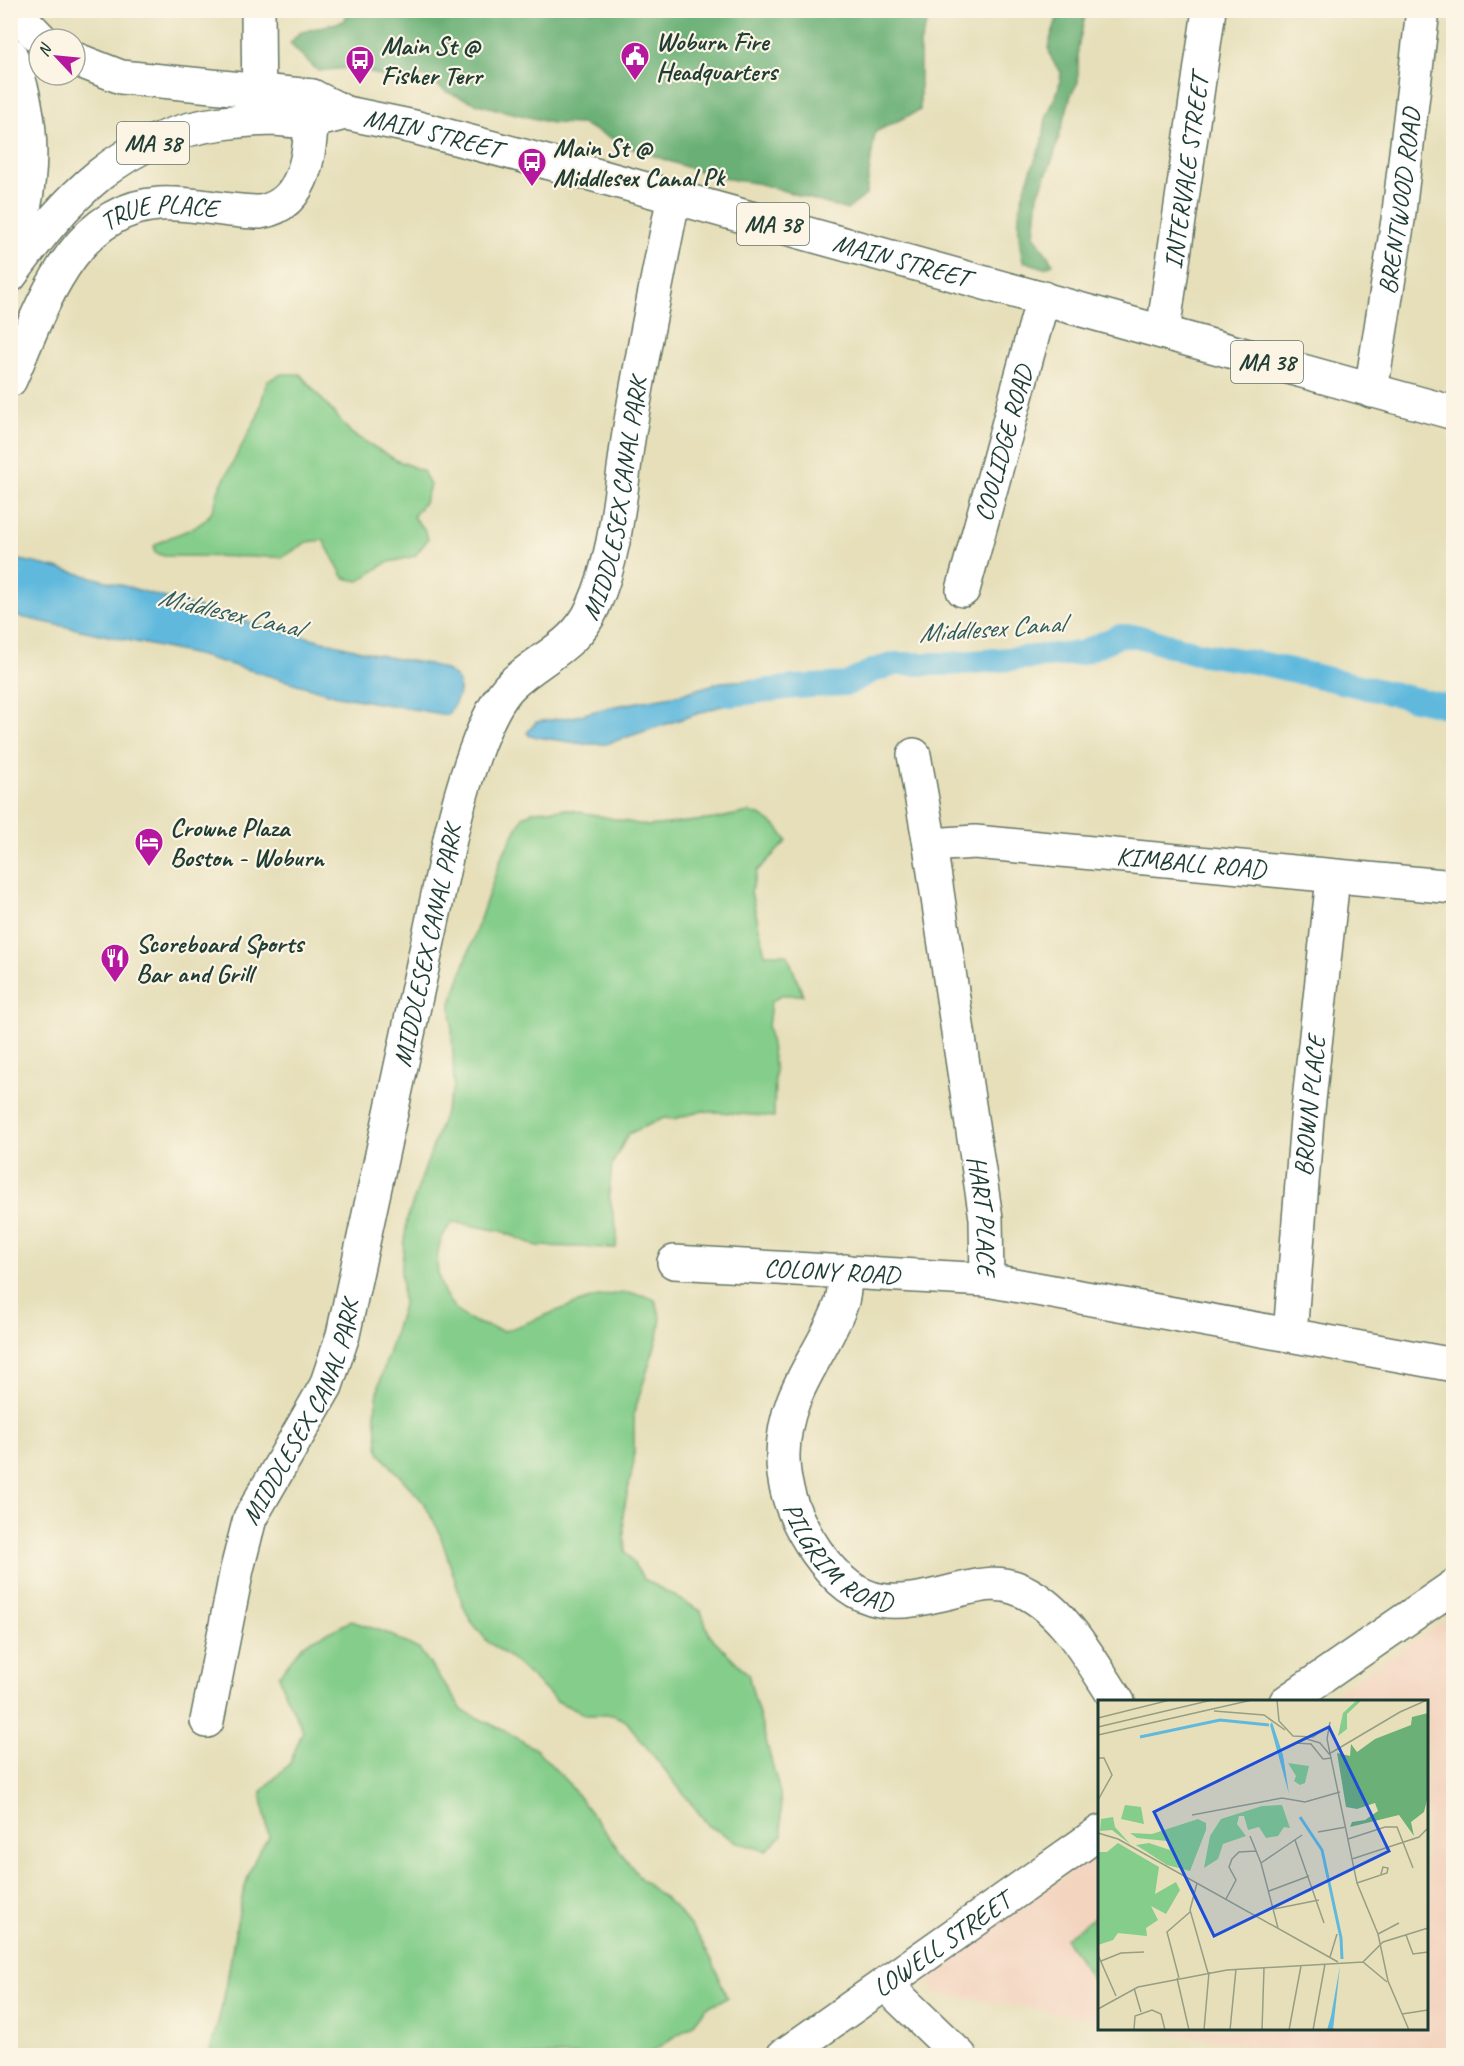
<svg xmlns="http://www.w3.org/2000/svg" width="1464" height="2066" viewBox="0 0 1464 2066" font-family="Caveat,sans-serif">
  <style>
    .built { fill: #f3d4bf }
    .green { fill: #84cd8a; stroke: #52855f; stroke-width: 1.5 }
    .forest { fill: #6bb076; stroke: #457655; stroke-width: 1.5 }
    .water { fill: #60b9dd; stroke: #407b88; stroke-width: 1.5 }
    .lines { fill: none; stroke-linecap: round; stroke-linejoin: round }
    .canal { stroke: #60b9dd; stroke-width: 24 }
    .minor-casing { stroke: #657663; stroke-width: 36 }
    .major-casing { stroke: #657663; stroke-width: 36 }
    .minor { stroke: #fff; stroke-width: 33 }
    .major { stroke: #fff; stroke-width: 33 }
    .labels { text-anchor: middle; stroke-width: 4.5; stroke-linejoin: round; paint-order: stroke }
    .shield { fill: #fcf5e5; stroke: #617469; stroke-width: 1.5 }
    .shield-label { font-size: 24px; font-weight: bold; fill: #1f3d34 }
    .poi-label { font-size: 26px; font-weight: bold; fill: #1f3d34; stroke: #fcf5e5; text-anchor: start }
    .street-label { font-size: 26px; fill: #1f3d34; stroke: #fcf5e5 }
    .water-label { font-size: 27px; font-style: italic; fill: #2f5c5e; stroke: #fcf5e5 }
    .inset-river { fill: none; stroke: #60b9dd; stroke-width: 3 }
    .inset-road { fill: none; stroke: #969e84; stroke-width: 1.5 }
    .view { fill: #1d4ed8; fill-opacity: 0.15; stroke: #1d4ed8; stroke-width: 3 }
    .inset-edge { fill: none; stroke: #1f3d34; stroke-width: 3 }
  </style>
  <rect width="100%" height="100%" fill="#fcf5e5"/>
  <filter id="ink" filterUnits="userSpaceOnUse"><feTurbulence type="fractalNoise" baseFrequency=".0167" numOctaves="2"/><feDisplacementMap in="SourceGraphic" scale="12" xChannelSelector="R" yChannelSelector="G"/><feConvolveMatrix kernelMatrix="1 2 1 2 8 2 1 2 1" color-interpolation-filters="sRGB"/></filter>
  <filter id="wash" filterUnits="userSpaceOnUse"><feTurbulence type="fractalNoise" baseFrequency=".008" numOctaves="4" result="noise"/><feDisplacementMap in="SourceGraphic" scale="24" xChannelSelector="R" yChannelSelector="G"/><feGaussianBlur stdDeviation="1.35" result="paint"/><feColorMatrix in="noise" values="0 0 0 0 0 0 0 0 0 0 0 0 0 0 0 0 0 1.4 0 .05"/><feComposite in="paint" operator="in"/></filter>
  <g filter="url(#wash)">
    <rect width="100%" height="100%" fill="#e6dfba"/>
    <!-- built -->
    <g class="built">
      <polygon points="1453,1616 1453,2055 1310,2055 1148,2029 1426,2028 1426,1702 1323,1701"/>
      <polygon points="1099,1852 1099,2020 934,1993 926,1973"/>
    </g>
    <!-- green -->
    <g class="green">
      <path d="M282,374H300L352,434L396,460L423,471L430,485L425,501L413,517L424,529L428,539L415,556L386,563L359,581L344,578L323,540L307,542L283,557L164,556L155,553L154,546C180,527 212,535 218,491L258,415L267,381Z"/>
      <path d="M566,809L648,826L715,819L749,812L762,816L778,828L787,841L757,871L751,892L765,954H787L803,995H781L771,1002L768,1027L775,1070L774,1117L703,1111L674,1119L664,1118L628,1134L612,1165L609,1195L617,1232L616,1248L537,1246L501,1231L453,1222C428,1247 434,1292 461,1314C472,1323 490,1327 504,1331C545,1319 614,1277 655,1300L661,1318L658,1336L634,1413V1461L623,1514L625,1551L644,1579L701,1611L710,1636L748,1674L780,1793L782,1836L766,1851L737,1842L709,1826L626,1721L613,1715H586L557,1701L513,1660L488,1642L470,1620L463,1605L439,1531L424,1503L379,1453L375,1413L379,1385L403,1305L401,1271L407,1219L454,1087L451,1003L501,858L523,817L533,811Z"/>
      <path d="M351,1621L387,1633L420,1650L463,1711L509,1733L537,1750L569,1784L641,1879L675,1907L697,1934L713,1962L727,1998L707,2007L693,2025L654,2050L650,2055L401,2056L384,2050L373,2056L209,2055C214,2035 221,2014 225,1992C234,1950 239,1869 269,1838L261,1792L290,1763L303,1730L285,1694L279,1675L304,1644Z"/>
      <polygon points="1099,1914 1099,1979 1094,1982 1065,1938"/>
    </g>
    <!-- forest -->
    <g class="forest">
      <polygon points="349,11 930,10 930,13 920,44 920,110 875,132 866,195 847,210 761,184 723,178 692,169 634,149 582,124 552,123 481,105 447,92 424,76 393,81 358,67 318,71 290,44 299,33 344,21"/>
      <path d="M1059,11H1086L1078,48V82L1071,95L1053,158L1038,195L1034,235L1053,264L1044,268L1023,261C1011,211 1025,187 1042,142C1045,135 1044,127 1046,119C1052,102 1061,90 1061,72C1038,47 1054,37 1059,11Z"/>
    </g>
    <!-- water -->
    <g class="water">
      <path d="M10,558C94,574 174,602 256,624C300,635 344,647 388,657C408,662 436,661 453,675C467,686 455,704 447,715L338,696L201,656L11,615Z"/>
      <polygon points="753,680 759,683 760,690 739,700 606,744 584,744 530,736 527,733 536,722 573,717 610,707 678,695 721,682"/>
    </g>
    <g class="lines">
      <!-- canal -->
      <polyline class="canal" points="730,695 794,687 847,684 872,671 895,664 950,664 1081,653 1119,636 1137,636 1196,653 1260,663 1454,708"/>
    </g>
  </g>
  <g filter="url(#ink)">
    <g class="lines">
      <!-- minor casing -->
      <g class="minor-casing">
        <g id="minor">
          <polyline points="258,10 259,119"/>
          <path id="s1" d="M1163,332L1209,10"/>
          <path id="s2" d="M10,380C40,312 71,209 159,204C193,202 226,212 260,212C312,204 311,137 312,96"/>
          <path id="s3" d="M1371,391L1398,220L1423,10"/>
          <path id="s4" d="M963,590L1043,298"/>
          <path id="s5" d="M914,755L930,845L986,1218L987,1280L1454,1365"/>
          <path id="s6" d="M930,845L975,842L1454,887"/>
          <path id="s7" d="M674,1262L987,1280"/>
          <path id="s8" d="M845,1271C844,1283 845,1296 840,1307C820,1359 784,1392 783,1454C782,1489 796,1522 816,1551C861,1615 895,1606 963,1589C982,1585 997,1581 1016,1588C1064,1606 1091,1662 1118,1702"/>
          <path id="s9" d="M1290,1335L1307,1119L1333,878"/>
          <polyline points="1286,1702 1454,1586"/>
          <path id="s10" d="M207,1721L237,1569L250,1518L326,1386L343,1335L452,830C461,792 484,710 512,684C541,657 576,646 593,607C617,554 620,490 629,433C642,354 658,275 674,196"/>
          <polyline points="885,1984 960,2056"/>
          <path id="s11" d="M783,2056L1100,1832"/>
        </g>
      </g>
      <!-- major casing -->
      <g class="major-casing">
        <g id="major">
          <polyline points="13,10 41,39"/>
          <path d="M10,54C38,123 35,188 10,258"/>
          <path id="s12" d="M75,59L121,77L312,96L346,113L414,127L584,172L1454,413"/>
          <path d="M10,276C66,198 122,135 223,123C240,121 257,119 274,119C286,120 298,122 310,121C322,120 335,115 346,113"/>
        </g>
      </g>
      <!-- minor -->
      <use href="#minor" class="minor"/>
      <!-- major -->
      <use href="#major" class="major"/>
    </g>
  </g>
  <!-- icons -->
  <defs>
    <g id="civic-pin" transform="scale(1.5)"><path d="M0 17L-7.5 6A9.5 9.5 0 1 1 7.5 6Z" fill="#b5179e" stroke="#fcf5e5"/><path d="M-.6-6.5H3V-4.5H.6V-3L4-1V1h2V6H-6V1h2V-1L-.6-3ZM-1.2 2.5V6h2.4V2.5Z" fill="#fff"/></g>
    <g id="bus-pin" transform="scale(1.5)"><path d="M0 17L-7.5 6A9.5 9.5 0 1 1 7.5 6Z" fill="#b5179e" stroke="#fcf5e5"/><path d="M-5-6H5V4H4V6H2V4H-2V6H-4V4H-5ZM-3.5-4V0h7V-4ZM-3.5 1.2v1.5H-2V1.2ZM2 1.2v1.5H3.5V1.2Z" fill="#fff"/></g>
    <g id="hotel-pin" transform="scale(1.5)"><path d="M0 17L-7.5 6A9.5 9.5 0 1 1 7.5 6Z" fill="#b5179e" stroke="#fcf5e5"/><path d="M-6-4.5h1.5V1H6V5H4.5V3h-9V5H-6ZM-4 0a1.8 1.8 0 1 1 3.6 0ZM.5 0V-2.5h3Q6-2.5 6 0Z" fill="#fff"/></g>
    <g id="restaurant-pin" transform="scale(1.5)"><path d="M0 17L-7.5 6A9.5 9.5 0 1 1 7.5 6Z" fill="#b5179e" stroke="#fcf5e5"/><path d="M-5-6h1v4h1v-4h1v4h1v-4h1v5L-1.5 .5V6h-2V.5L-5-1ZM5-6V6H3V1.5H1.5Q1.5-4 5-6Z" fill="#fff"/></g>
  </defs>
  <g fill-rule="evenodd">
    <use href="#civic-pin" x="635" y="56"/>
    <use href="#bus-pin" x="360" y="60"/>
    <use href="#bus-pin" x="532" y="162"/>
    <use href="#hotel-pin" x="149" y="842"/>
    <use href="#restaurant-pin" x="115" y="958"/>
  </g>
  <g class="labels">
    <!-- shield labels -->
    <g class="shield">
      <rect x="117" y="122" width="72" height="42" rx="4.5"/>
      <rect x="737" y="203" width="72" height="42" rx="4.5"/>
      <rect x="1231" y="341" width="72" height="42" rx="4.5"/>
    </g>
    <g class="shield-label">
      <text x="153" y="151">MA 38</text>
      <text x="773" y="232">MA 38</text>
      <text x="1267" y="370">MA 38</text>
    </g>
    <!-- poi labels -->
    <g class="poi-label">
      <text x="656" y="50">Woburn Fire<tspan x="656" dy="30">Headquarters</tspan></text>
      <text x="381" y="54">Main St @<tspan x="381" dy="30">Fisher Terr</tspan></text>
      <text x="553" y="156">Main St @<tspan x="553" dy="30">Middlesex Canal Pk</tspan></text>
      <text x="170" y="836">Crowne Plaza<tspan x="170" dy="30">Boston - Woburn</tspan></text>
      <text x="136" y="952">Scoreboard Sports<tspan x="136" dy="30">Bar and Grill</tspan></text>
    </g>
    <!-- street labels -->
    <g class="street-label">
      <text dy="9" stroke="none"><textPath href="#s12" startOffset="368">MAIN STREET</textPath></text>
      <text dy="9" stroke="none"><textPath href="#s1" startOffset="162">INTERVALE STREET</textPath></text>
      <text dy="9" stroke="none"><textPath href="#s3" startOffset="192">BRENTWOOD ROAD</textPath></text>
      <text dy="9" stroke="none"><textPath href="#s2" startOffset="243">TRUE PLACE</textPath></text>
      <text dy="9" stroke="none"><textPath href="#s12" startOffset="854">MAIN STREET</textPath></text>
      <text dy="9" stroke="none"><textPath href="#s4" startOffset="152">COOLIDGE ROAD</textPath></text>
      <text dy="9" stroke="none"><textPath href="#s10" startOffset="1314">MIDDLESEX CANAL PARK</textPath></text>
      <text dy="9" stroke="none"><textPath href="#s6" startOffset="262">KIMBALL ROAD</textPath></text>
      <text dy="9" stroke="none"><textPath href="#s10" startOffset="812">MIDDLESEX CANAL PARK</textPath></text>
      <text dy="9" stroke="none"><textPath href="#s9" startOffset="230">BROWN PLACE</textPath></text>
      <text dy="9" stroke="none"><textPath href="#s5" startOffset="466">HART PLACE</textPath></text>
      <text dy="9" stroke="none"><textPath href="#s7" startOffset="158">COLONY ROAD</textPath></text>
      <text dy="9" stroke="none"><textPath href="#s10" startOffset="326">MIDDLESEX CANAL PARK</textPath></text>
      <text dy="9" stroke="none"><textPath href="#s8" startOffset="321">PILGRIM ROAD</textPath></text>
      <text dy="9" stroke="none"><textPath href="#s11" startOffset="194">LOWELL STREET</textPath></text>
    </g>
    <!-- water labels -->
    <g class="water-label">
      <text transform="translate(230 612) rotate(13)" y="9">Middlesex Canal</text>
      <text transform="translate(991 628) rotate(-4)" y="9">Middlesex Canal</text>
    </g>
  </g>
  <!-- overview -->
  <g transform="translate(1098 1700)">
    <rect width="330" height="330" fill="#e6dfba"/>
    <path d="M259,0H264L249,14V29L240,36L245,13ZM190,63L211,66L207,83L202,85L196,81L198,76ZM27,105L43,107L46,124L23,119ZM184,105L192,128L186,127L180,136L168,138L161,127L150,130L146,116H141L139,124L148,136L125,144L120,159L106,168L112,136L123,119L164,106ZM15,117L17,127L32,144L14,130L2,131L3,119ZM100,119L108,123V130L92,171L69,165L38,145L51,143L72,150L69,141L39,138L32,133L54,134ZM20,143L61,167L57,194L78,182L82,190L68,214L53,206L60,220L48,228L49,236L20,233L15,240L0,245V152H9Z" fill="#84cd8a"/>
    <path d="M330,13V96L326,112L313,122L316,136L301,115L252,127L254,122L267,120L280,111L277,103L259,109L248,107L239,53L252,56L253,44L259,52L277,39L313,25L314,17Z" fill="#6bb076"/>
    <path d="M174,22L185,55L191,94L172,25ZM242,266L235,330H229L233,316Z" fill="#60b9dd"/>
    <path class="inset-river" d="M42,37L122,20L171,25M202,117L224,150L243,238L244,259"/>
    <path class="inset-road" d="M179,0L181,21L195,36L215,37L229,27M116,11L166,15L187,30M0,18L72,0M232,22L229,39L259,183L280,234L290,281L311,330M0,27L114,0M0,35L154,0M209,39L222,43L232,55M198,43L213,44L225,59L234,58M231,54L302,12L329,0M0,58H6L14,75L0,100M94,115L184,98L207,102L242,92M220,132L248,127M0,133L20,139L240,262M152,136L163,163M250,139L287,127H299L315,168M197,140L226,223M254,159L321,137L330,128M99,183L92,210L110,273M259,183L289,173L290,168L285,167L283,174M171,191L211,176M128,199L138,180L131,167L134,159L141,152L158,151M176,209L221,200M180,228L163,163L204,135M280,234L301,223M308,235L315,254L330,252M0,255L18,296M232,257L239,234M3,261L23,253L46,252M265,262L285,242L330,228M79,278L91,330M81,278L69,232L92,212M36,288L43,312M0,309L40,287L129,270L265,262L289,282M304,314L330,310M36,330L37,316L54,310L63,314L67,330M106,330L111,272M132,330L138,269M164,330L166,268M191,330L203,266M215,330L227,264"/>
    <path class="view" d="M231,27L291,151L116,236L56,112Z"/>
    <rect width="330" height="330" class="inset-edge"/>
  </g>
  <!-- margin -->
  <rect width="1464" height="2066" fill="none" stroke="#fcf5e5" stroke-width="36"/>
  <!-- north arrow -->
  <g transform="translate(57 57) rotate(296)"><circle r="28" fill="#fcf5e5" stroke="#a4ab9e" stroke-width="1.5"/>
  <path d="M0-4.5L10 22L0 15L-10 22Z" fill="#b5179e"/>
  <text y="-9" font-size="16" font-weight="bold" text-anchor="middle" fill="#1f3d34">N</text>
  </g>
</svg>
